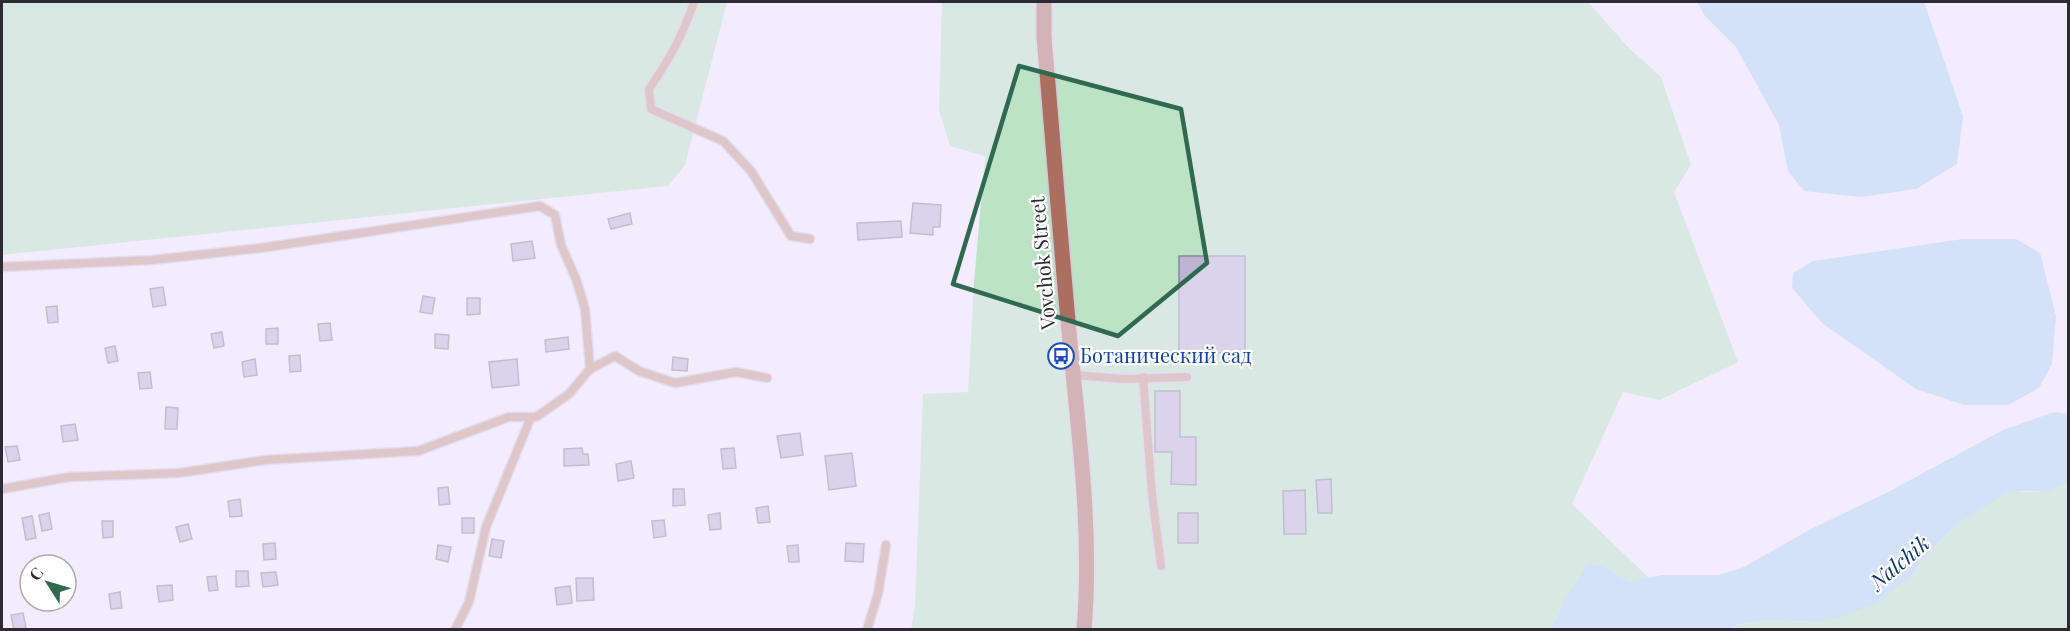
<svg xmlns="http://www.w3.org/2000/svg" width="2070" height="631" viewBox="0 0 2070 631" font-family="'Playfair Display',serif">
  <style>
    .green { fill: #bce3c5 }
    .water { fill: #b2d0f3 }
    .building { fill: #bbb5d2; stroke: #8a849f; stroke-width: 1.5 }
    .lines { fill: none; stroke-linecap: round; stroke-linejoin: round }
    .lane-casing { stroke: #d0c9da; stroke-width: 11 }
    .secondary-casing { stroke: #d0c9da; stroke-width: 18 }
    .lane { stroke: #c4998f; stroke-width: 8 }
    .secondary { stroke: #ab6f60; stroke-width: 15 }
    .marked { fill: none; stroke: #306851; stroke-width: 4.5; stroke-linejoin: round }
    .labels { text-anchor: middle; stroke-width: 4.5; stroke-linejoin: round; paint-order: stroke }
    .street-label { font-size: 20px; fill: #2e2a35; stroke: #fff }
    .transit-label { font-size: 20px; fill: #164399; stroke: #fff; text-anchor: start }
    .water-label { font-size: 21px; font-style: italic; fill: #103864; stroke: #fff }
  </style>
  <rect width="100%" height="100%" fill="#f3ecfe"/>
  <!-- green -->
  <g class="green">
    <polygon points="2,2 727,2 685,165 668,186 2,255"/>
    <polygon points="942,2 1588,2 1627,46 1661,77 1691,165 1674,192 1738,362 1660,400 1623,392 1572,504 1650,579 1630,582 1605,567 1563,603 1551,629 911,630 915,605 923,394 968,392 974,283 985,156 950,146 939,110"/>
    <polygon points="2068,482 2068,629 1731,630 1742,624 1766,620 1817,622 1900,583 1912,574 1929,552 1956,525 2006,492 2047,492"/>
  </g>
  <!-- water -->
  <g class="water">
    <polygon points="1697,2 1924,2 1963,116 1957,164 1916,189 1861,197 1804,191 1788,171 1779,125 1736,47 1705,16"/>
    <polygon points="1963,239 2016,239 2040,253 2056,316 2052,364 2039,388 2008,405 1964,405 1916,389 1822,323 1792,288 1793,273 1813,261"/>
    <polygon points="2054,412 2068,414 2068,482 2047,492 2025,491 2006,493 1956,525 1929,552 1912,574 1877,603 1843,616 1817,622 1766,620 1742,624 1731,629 1551,629 1563,603 1588,564 1605,567 1630,582 1662,575 1719,575 1744,567 1809,530 1888,492 2003,430"/>
  </g>
  <!-- building -->
  <g class="building">
    <polygon points="913,203 941,205 940,227 933,227 933,235 910,233"/>
    <polygon points="630,213 632,224 611,229 608,219"/>
    <polygon points="901,221 902,237 858,240 857,223"/>
    <polygon points="532,241 535,258 513,261 511,244"/>
    <rect x="1179" y="256" width="66" height="97"/>
    <polygon points="163,287 166,305 153,307 150,289"/>
    <polygon points="423,296 435,298 432,314 420,312"/>
    <polygon points="467,298 480,298 480,314 467,315"/>
    <polygon points="57,306 58,322 48,323 46,307"/>
    <polygon points="330,323 332,340 320,341 318,324"/>
    <polygon points="278,328 278,344 266,344 266,329"/>
    <polygon points="222,332 224,346 214,348 211,334"/>
    <polygon points="435,334 449,335 448,349 435,348"/>
    <polygon points="568,337 569,349 546,352 545,340"/>
    <polygon points="115,346 118,361 108,363 105,348"/>
    <polygon points="300,355 301,371 290,372 289,356"/>
    <polygon points="673,357 688,359 687,371 672,370"/>
    <polygon points="255,359 257,375 244,377 242,362"/>
    <polygon points="517,359 519,385 492,388 489,362"/>
    <polygon points="150,372 152,388 140,389 138,373"/>
    <polygon points="1155,391 1180,391 1180,437 1196,437 1196,485 1171,484 1172,452 1155,452"/>
    <polygon points="166,407 178,408 177,429 165,429"/>
    <polygon points="75,424 78,440 63,442 61,426"/>
    <polygon points="800,433 803,455 781,458 777,436"/>
    <polygon points="17,446 20,460 8,462 5,447"/>
    <polygon points="582,448 583,454 588,454 589,465 564,466 564,449"/>
    <polygon points="734,448 736,468 723,469 721,449"/>
    <polygon points="852,453 856,486 829,490 825,456"/>
    <polygon points="631,461 634,478 618,481 616,464"/>
    <polygon points="1331,479 1332,513 1318,513 1316,480"/>
    <polygon points="448,487 450,504 439,505 438,488"/>
    <polygon points="673,489 684,489 685,505 673,506"/>
    <polygon points="1305,490 1306,534 1284,534 1283,491"/>
    <polygon points="240,499 242,516 230,517 228,501"/>
    <polygon points="768,506 770,522 758,523 756,508"/>
    <polygon points="49,513 52,529 42,531 39,515"/>
    <polygon points="720,513 721,529 710,530 708,515"/>
    <rect x="1178" y="513" width="20" height="30"/>
    <polygon points="32,516 36,538 26,540 22,518"/>
    <rect x="462" y="518" width="12" height="15"/>
    <polygon points="664,520 666,536 654,538 652,521"/>
    <polygon points="102,521 113,521 113,537 103,538"/>
    <polygon points="188,524 192,539 180,542 176,527"/>
    <polygon points="492,539 504,541 501,558 489,556"/>
    <polygon points="275,543 276,559 264,560 263,544"/>
    <polygon points="846,543 864,544 863,562 845,561"/>
    <polygon points="438,545 451,547 448,562 436,559"/>
    <polygon points="798,545 799,562 789,562 787,546"/>
    <polygon points="236,571 248,571 249,586 236,587"/>
    <polygon points="276,572 278,585 263,587 261,573"/>
    <polygon points="216,576 218,590 209,591 207,577"/>
    <polygon points="576,578 593,578 594,600 577,601"/>
    <polygon points="172,585 173,600 159,602 157,586"/>
    <polygon points="570,586 572,603 557,605 555,588"/>
    <polygon points="120,592 122,608 111,609 109,594"/>
    <polygon points="23,613 26,628 14,630 11,615"/>
  </g>
  <g class="lines">
    <!-- lane casing -->
    <g class="lane-casing">
      <g id="lane">
        <path d="M694,2C683,35 669,60 649,89L651,109L723,141L751,171L791,236L810,239"/>
        <polyline points="2,267 152,260 261,248 540,206 555,215 561,245 576,279 585,309 590,369"/>
        <polyline points="1074,375 1125,379 1187,377"/>
        <polyline points="1143,377 1152,494 1161,566"/>
        <polyline points="2,489 69,477 179,473 265,460 418,451 509,417 536,417 569,394 590,369 615,356 639,371 675,383 736,372 767,378"/>
        <polyline points="455,630 469,602 486,527 531,417"/>
        <polyline points="867,630 878,594 886,545"/>
      </g>
    </g>
    <!-- secondary casing -->
    <g class="secondary-casing">
      <path id="secondary" d="M1044,2V37C1053,142 1061,248 1071,353C1080,444 1092,538 1084,630"/>
    </g>
    <!-- lane -->
    <use href="#lane" class="lane"/>
    <!-- secondary -->
    <use href="#secondary" class="secondary"/>
  </g>
  <!-- marked area -->
  <path d="M0 0H2070V631H0ZM1019,66L1181,109L1207,263L1118,336L953,284Z" fill="#f3ecfe" fill-opacity=".55" fill-rule="evenodd"/>
  <path class="marked" d="M1019,66L1181,109L1207,263L1118,336L953,284Z"/>
  <!-- icons -->
  <defs>
    <g id="bus-ring" transform="scale(1.35)"><circle r="9.5" fill="#fff" stroke="#1a4fb4" stroke-width="1.5"/><path d="M-5-6H5V4H4V6H2V4H-2V6H-4V4H-5ZM-3.5-4V0h7V-4ZM-3.5 1.2v1.5H-2V1.2ZM2 1.2v1.5H3.5V1.2Z" fill="#1a4fb4"/></g>
  </defs>
  <g fill-rule="evenodd">
    <use href="#bus-ring" x="1061" y="356"/>
  </g>
  <g class="labels">
    <!-- street labels -->
    <g class="street-label">
      <text transform="translate(1043 263) rotate(-95)" y="7">Vovchok Street</text>
    </g>
    <!-- transit labels -->
    <g class="transit-label">
      <text x="1080" y="363">Ботанический сад</text>
    </g>
    <!-- water labels -->
    <g class="water-label">
      <text transform="translate(1900 563) rotate(-40)" y="7">Nalchik</text>
    </g>
  </g>
  <!-- border -->
  <rect width="2070" height="631" fill="none" stroke="#2e2a35" stroke-width="6"/>
  <!-- north arrow -->
  <g transform="translate(48 583) rotate(307)"><circle r="28" fill="#ffffff" stroke="#abaaae" stroke-width="1.5"/>
  <path d="M0-4.5L10 22L0 15L-10 22Z" fill="#306851"/>
  <text y="-9" font-size="16" font-weight="bold" text-anchor="middle" fill="#2e2a35">С</text>
  </g>
</svg>
